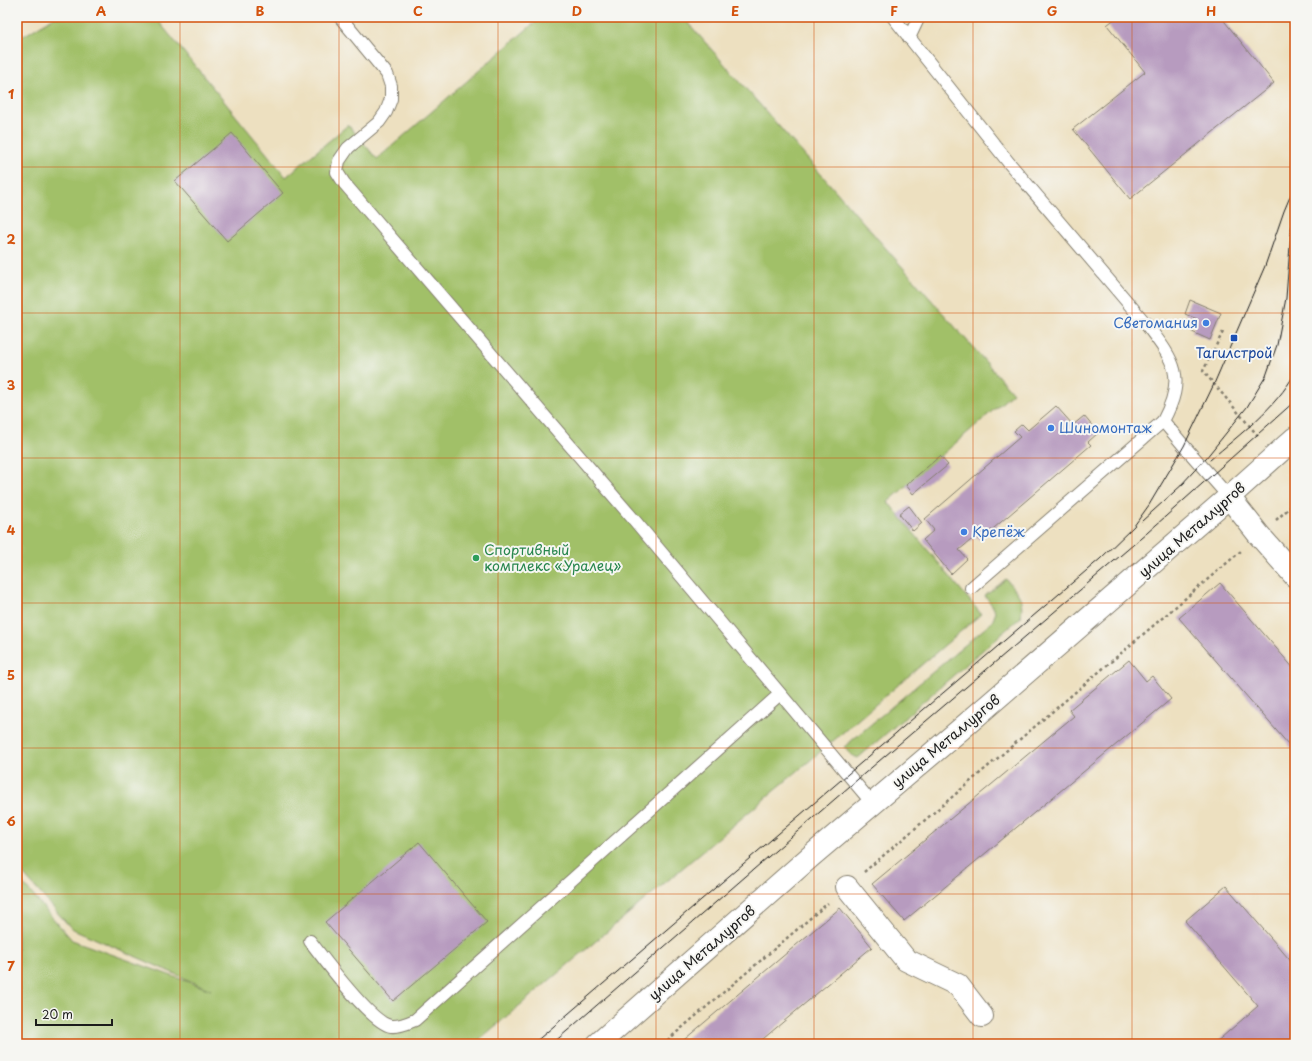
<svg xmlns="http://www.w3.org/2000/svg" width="1312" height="1061" viewBox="0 0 1312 1061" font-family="'Playpen Sans',sans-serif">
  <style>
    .green { fill: #a1c068; stroke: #5e6e42 }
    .building { fill: #b79bbf }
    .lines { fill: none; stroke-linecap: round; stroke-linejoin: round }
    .service-casing { stroke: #847e6e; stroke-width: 14 }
    .minor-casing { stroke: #847e6e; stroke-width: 24 }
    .secondary-casing { stroke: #847e6e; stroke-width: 24 }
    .path { stroke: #847e6e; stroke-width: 2.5; stroke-dasharray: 3 3; stroke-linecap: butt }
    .service { stroke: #fff; stroke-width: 12 }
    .minor { stroke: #fff; stroke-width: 22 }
    .secondary { stroke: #fff; stroke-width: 22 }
    .tram { stroke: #1c1c1c; stroke-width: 1 }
    .grid { fill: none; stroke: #d4530e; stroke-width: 1; stroke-opacity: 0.55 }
    .shop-dot { fill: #3f7fe0; stroke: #f6f6f2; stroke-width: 1.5 }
    .transit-dot { fill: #1a4fb4; stroke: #f6f6f2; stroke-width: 1.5 }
    .leisure-dot { fill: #2e9e5b; stroke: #f6f6f2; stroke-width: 1.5 }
    .labels { text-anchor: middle; stroke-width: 4; stroke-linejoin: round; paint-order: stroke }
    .shop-label { font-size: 14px; fill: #366cbe; stroke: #f6f6f2; text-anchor: start }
    .transit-label { font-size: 14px; fill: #164399; stroke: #f6f6f2 }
    .street-label { font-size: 14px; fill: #1c1c1c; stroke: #f6f6f2 }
    .leisure-label { font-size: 14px; fill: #27864d; stroke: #f6f6f2; text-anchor: start }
    .neatline { fill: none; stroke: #d4530e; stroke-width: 1.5 }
    .grid-label { font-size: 13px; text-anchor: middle; font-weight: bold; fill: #d4530e }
  </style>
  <rect width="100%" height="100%" fill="#f6f6f2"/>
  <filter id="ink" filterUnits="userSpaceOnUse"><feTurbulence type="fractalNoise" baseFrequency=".025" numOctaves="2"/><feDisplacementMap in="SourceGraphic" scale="8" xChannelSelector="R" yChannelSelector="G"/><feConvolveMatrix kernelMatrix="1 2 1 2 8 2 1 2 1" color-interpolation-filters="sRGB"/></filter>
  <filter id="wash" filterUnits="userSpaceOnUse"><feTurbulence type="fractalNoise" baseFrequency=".012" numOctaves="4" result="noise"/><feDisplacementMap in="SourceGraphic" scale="16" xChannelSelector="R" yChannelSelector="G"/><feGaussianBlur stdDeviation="0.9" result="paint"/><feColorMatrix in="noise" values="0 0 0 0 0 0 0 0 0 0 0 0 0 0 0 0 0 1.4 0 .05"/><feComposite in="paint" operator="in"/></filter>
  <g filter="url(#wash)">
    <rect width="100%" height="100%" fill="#ede0c0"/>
    <!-- green -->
    <g class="green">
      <polygon points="54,17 155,17 286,177 348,125 377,159 541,17 683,17 1013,393 888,502 981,614 826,747 474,1044 17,1044 17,877 72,940 211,990 71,928 17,867 17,40"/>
      <path d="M1006,579C1018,594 1024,596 1021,617L858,758L851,755L844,747L991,623C999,611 993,607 985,596Z"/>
    </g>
    <g id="blocks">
      <!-- building -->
      <g class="building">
        <polygon points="1117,17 1221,17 1274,83 1130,199 1073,129 1145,72 1107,25"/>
        <polygon points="232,133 283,193 227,241 175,181"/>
        <polygon points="1190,300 1221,313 1210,340 1192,332 1197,319 1185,314"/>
        <polygon points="1056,406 1073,425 1084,416 1098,433 1088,442 1091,445 980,540 976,536 959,550 967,559 951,574 923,540 934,530 925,519 1020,437 1014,431 1022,424 1028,430"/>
        <polygon points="940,456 948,465 913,494 906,485"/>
        <polygon points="909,506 922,523 913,531 899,514"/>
        <polygon points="1220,583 1295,670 1295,752 1179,618"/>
        <polygon points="1129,660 1146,681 1152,676 1171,699 904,921 872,884 1074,716 1069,710"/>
        <polygon points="419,842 487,922 393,1001 325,922"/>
        <polygon points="1226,886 1295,966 1295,1039 1290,1044 1214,1044 1258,1006 1185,921"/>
        <polygon points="840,908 872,947 757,1044 679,1044"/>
      </g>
    </g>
  </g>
  <g filter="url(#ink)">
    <use href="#blocks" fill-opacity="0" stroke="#847e6e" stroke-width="1"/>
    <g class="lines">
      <!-- service casing -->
      <g class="service-casing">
        <g id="service">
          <polyline points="340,17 387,74 391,86 391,99 386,112 379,122 348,148 339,161 337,172 344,183 635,521 872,803"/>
          <path d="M893,17L1009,163L1146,324C1174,361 1187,376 1163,421"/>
          <polyline points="909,38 919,17"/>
          <polyline points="971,588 1163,421 1184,446 1229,497"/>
          <path d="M310,941C323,958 372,1024 391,1026C399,1027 408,1023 415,1020L780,694"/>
        </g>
      </g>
      <!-- minor casing -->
      <g class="minor-casing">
        <g id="minor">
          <polyline points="1229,497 1259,535 1295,576"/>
          <polyline points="847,887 906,960 958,985 982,1016"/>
        </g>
      </g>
      <!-- secondary casing -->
      <g class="secondary-casing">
        <polyline id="secondary" points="598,1044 810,857 961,729 1229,497 1295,438"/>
      </g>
      <!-- path -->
      <g class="path">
        <polyline points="1223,332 1203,371 1259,437"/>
        <polyline points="1276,520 1295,503"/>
        <polyline points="864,872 1241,551"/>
        <polyline points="663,1044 828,903"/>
      </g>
      <!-- service -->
      <use href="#service" class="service"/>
      <!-- minor -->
      <use href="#minor" class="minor"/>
      <!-- secondary -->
      <use href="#secondary" class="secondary"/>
      <!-- tram -->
      <g class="tram">
        <path d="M1210,460C1240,434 1276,408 1295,373"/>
        <polyline points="1181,485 1206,458 1247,407 1266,376 1272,359 1277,345 1286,298 1294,194"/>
        <polyline points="1142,521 1185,482"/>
        <polyline points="533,1044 848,774 1100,559 1134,526 1149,505 1184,446 1214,384 1265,266 1284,211 1295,185"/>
        <polyline points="552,1044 865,773 1147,533 1295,401"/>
      </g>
    </g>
  </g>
  <!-- grid -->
  <path class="grid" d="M180,17V1044M339,17V1044M498,17V1044M656,17V1044M814,17V1044M973,17V1044M1132,17V1044M17,167H1295M17,313H1295M17,458H1295M17,603H1295M17,748H1295M17,894H1295"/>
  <!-- markers -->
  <g class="shop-dot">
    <circle cx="1206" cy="323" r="4"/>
    <circle cx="1051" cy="428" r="4"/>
    <circle cx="964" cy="532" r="4"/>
  </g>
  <rect class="transit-dot" x="1230" y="334" width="8" height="8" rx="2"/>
  <circle class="leisure-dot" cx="476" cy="558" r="4"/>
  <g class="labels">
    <!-- shop labels -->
    <g class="shop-label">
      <text x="1198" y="328" text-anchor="end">Светомания</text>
      <text x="1059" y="433">Шиномонтаж</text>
      <text x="972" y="537">Крепёж</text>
    </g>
    <!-- transit labels -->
    <g class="transit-label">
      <text x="1234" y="358">Тагилстрой</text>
    </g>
    <!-- street labels -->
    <g class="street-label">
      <text transform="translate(1192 530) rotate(-41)" y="5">улица Металлургов</text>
      <text transform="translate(946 741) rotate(-40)" y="5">улица Металлургов</text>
      <text transform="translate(702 953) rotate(-41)" y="5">улица Металлургов</text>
    </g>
    <!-- leisure labels -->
    <g class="leisure-label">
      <text x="484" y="555">Спортивный<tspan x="484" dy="16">комплекс «Уралец»</tspan></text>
    </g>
  </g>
  <!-- margin -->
  <rect width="1312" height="1061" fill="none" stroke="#f6f6f2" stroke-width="44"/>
  <!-- scale -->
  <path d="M36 1019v6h76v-6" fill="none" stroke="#1c1c1c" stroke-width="2"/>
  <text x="42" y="1019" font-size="12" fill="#1c1c1c" stroke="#f6f6f2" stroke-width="3" paint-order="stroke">20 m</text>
  <rect x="22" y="22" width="1268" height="1017" class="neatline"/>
  <g class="grid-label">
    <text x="101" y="16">A</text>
    <text x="260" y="16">B</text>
    <text x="418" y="16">C</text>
    <text x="577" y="16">D</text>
    <text x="735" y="16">E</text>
    <text x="894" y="16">F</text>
    <text x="1052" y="16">G</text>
    <text x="1211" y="16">H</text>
    <text x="11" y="99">1</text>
    <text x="11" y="244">2</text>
    <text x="11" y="390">3</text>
    <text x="11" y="535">4</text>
    <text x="11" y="680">5</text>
    <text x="11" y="826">6</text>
    <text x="11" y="971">7</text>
  </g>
</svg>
